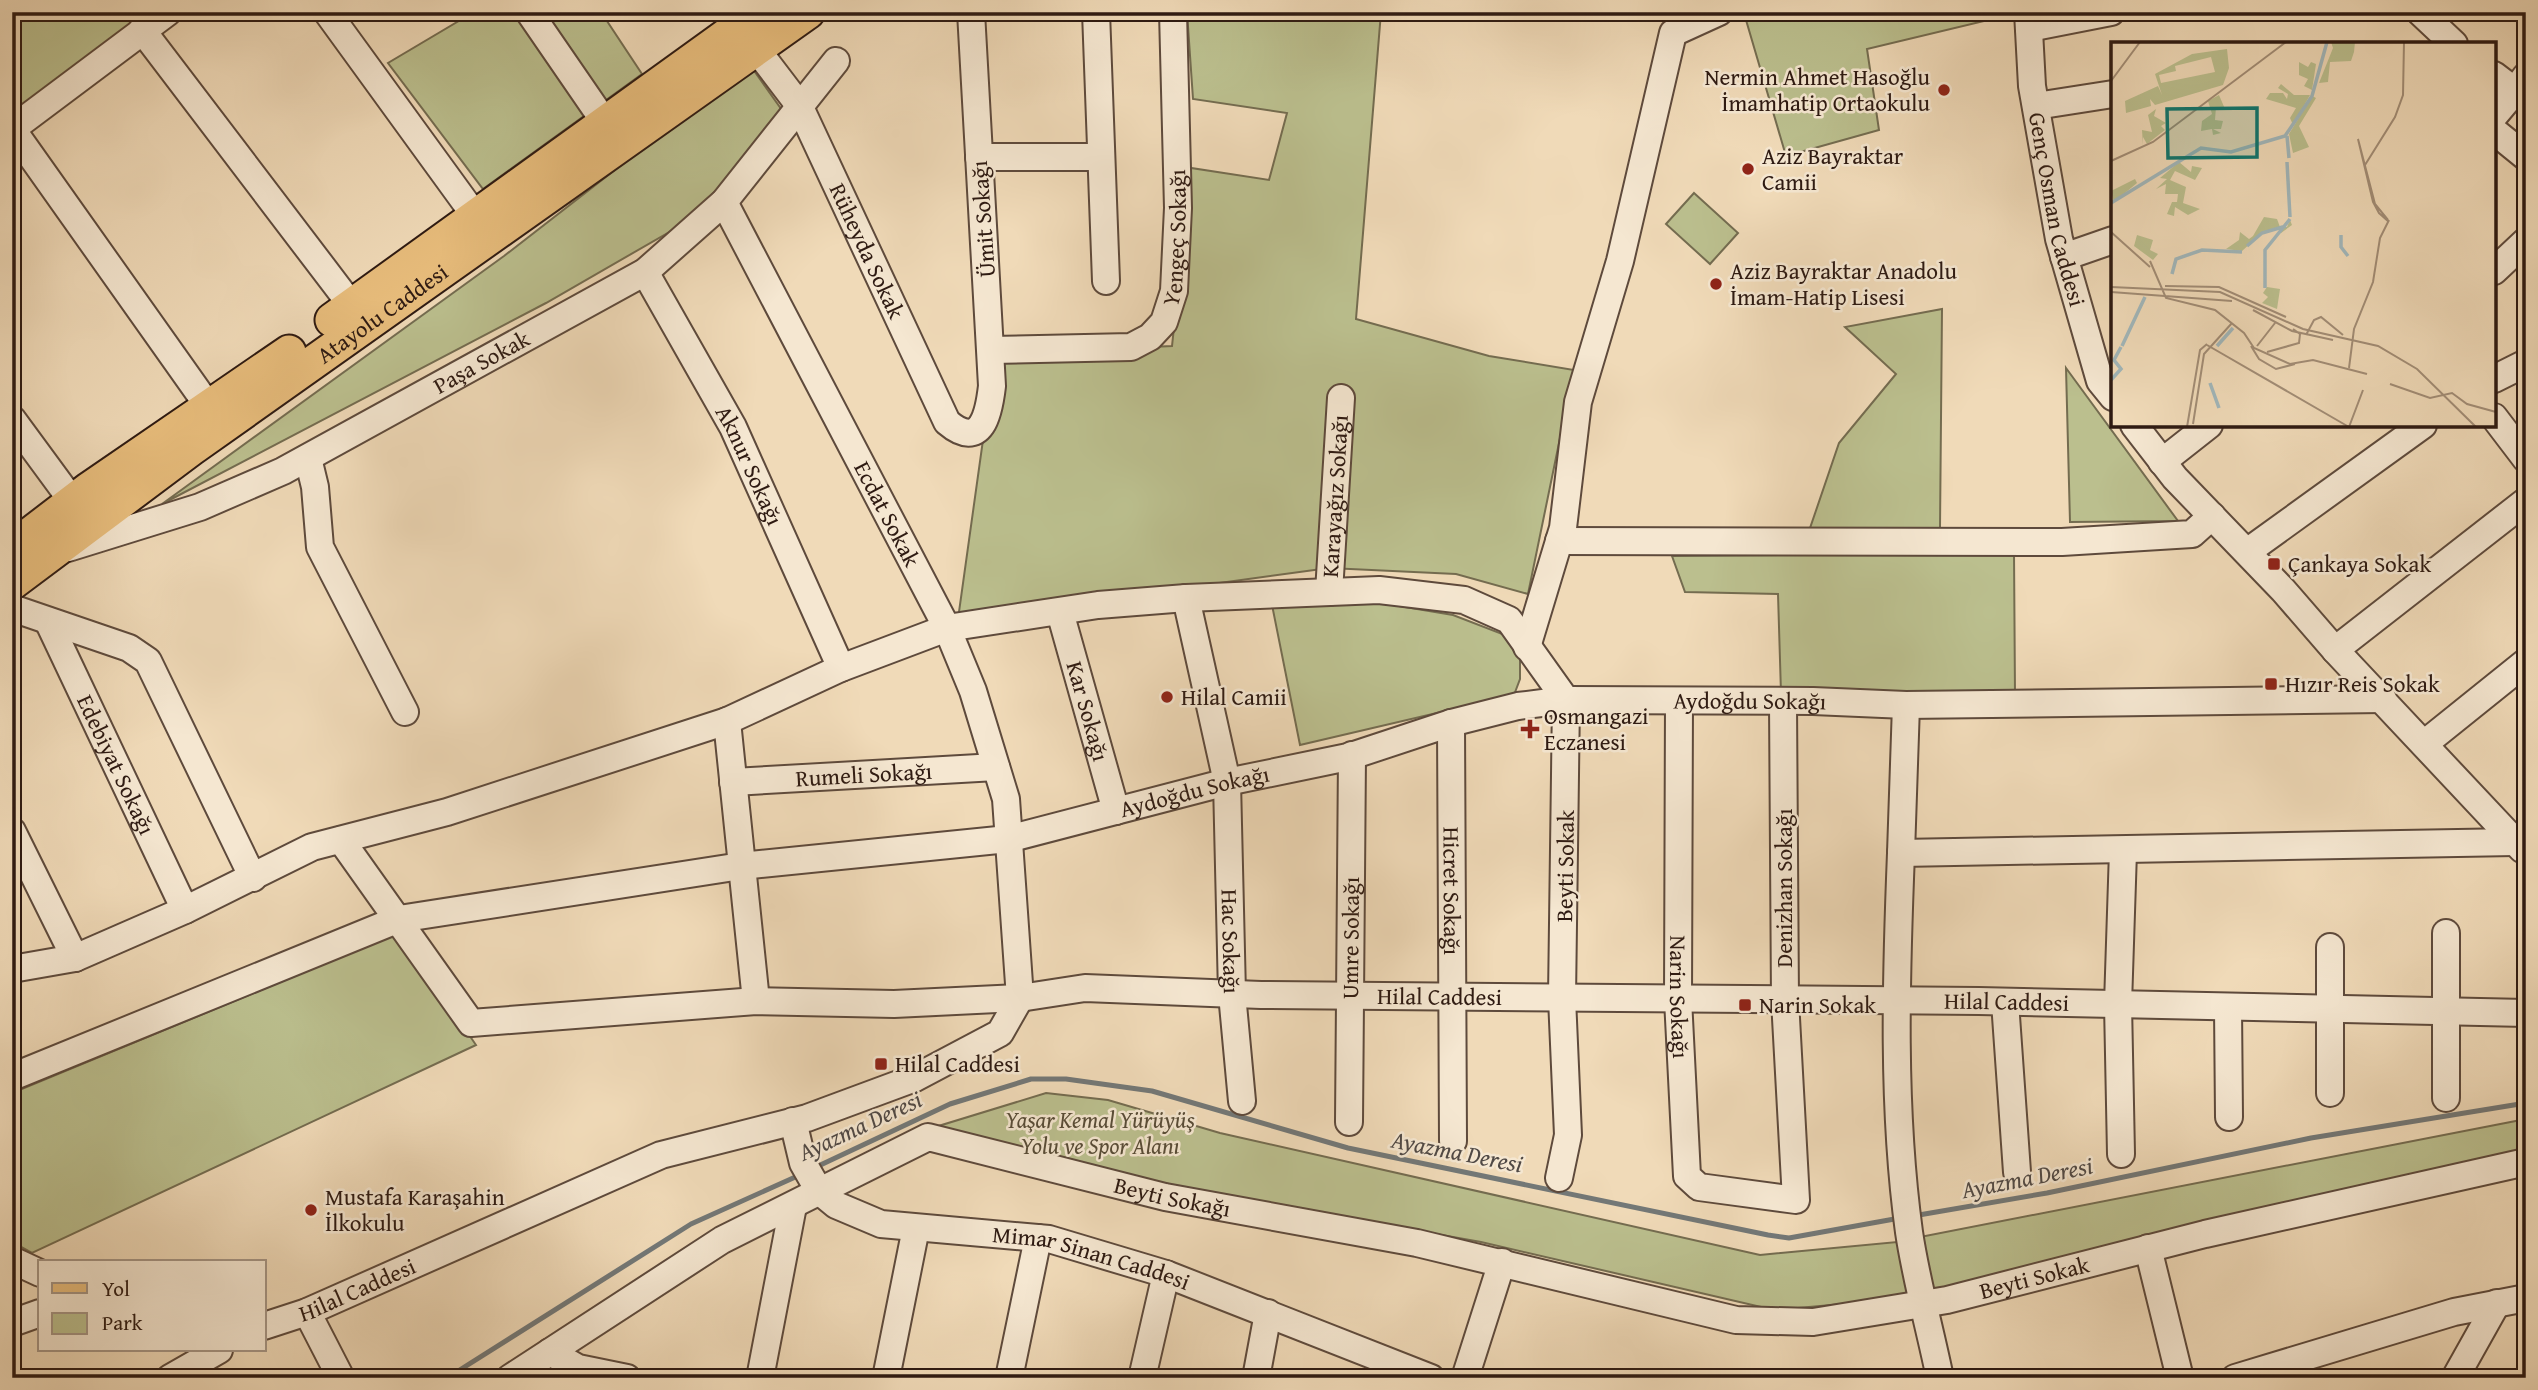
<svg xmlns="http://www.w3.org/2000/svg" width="2538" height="1390" viewBox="0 0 2538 1390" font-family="'Gentium Book Plus',serif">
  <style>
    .green { fill: #bbbf8e; stroke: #746c50; stroke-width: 2 }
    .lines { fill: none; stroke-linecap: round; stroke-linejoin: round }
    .stream { stroke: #737877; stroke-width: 5 }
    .minor-casing { stroke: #5e4a3c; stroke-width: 30 }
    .major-casing { stroke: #2e1a12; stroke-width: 37 }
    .minor { stroke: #f5e7d1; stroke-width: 26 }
    .major { stroke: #e8bd7c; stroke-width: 33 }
    .poi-dot { fill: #8f2418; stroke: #f5e7d1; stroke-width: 2.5 }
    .labels { text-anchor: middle; stroke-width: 5; stroke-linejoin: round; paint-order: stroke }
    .poi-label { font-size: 23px; fill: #2e1a12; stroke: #f5e7d1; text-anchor: start }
    .street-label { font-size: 23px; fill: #2e1a12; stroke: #f5e7d1 }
    .park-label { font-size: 23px; font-style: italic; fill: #584c37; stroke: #f5e7d1 }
    .water-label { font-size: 24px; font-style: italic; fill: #504945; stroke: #f5e7d1 }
    .inset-river { fill: none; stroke: #a1b7bb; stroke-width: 3.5 }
    .inset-road { fill: none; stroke: #a28d76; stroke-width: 2 }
    .view { fill: #0f766e; fill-opacity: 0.15; stroke: #0f766e; stroke-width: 3.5 }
    .inset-edge { fill: none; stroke: #2e1a12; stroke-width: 3.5 }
  </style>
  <rect width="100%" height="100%" fill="#f0dab8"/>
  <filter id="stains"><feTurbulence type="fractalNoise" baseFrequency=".00286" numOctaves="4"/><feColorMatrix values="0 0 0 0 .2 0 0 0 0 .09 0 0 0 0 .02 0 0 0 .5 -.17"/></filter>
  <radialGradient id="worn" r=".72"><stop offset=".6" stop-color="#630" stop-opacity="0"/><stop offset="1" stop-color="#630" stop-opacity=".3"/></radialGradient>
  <!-- green -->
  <g class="green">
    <polygon points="12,12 155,12 12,118"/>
    <polygon points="474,12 601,12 642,74 483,189 388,63"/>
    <polygon points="1187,12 1381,12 1356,319 1489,356 1574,370 1528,594 1456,574 1329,568 958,619 995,354 1172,346 1191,168 1269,180 1287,113 1193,99"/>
    <polygon points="1759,12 2005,12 2005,16 1867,49 1879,130 1786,156 1746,20"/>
    <polygon points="750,65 784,113 692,219 546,303 162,504 504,256"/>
    <polygon points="1694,193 1738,233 1710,264 1666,224"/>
    <polygon points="1942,309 1940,528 1808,534 1839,443 1896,374 1845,327"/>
    <polygon points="2066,368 2178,521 2070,522"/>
    <polygon points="2014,553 2015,695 1781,693 1778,594 1685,592 1672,556"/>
    <polygon points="1271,600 1375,602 1453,615 1505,635 1520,653 1520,679 1514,695 1300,745"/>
    <polygon points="399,933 476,1045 32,1253 12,1242 12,1093"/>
    <polygon points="1046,1093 1108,1100 1220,1133 1760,1255 1897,1242 1910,1298 1774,1310 1481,1242 1194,1191 932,1128"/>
    <polygon points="2526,1119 2526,1157 1932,1299 1920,1237"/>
  </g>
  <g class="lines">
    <!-- stream -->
    <g class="stream">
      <polyline points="814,1168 950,1104 1031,1079 1066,1079 1152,1091 1348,1148 1768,1235 1789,1238 1900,1218"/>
      <polyline points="1913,1216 2047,1193 2311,1138 2526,1103"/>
      <polyline points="447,1378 691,1224 802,1174"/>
    </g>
    <!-- minor casing -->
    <g class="minor-casing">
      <g id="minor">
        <polyline points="327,12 476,217"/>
        <polyline points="529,12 606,124"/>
        <path id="s1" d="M728,12L799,105L947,422C982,452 989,412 992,386L971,12"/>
        <polyline points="1096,12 1106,281"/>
        <path id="s2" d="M2028,12L2032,86L2059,239L2100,381L2113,397"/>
        <polyline points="2420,12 2454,44"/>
        <polyline points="2029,28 2111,12"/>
        <polyline points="142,30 352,306"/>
        <polyline points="2494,75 2515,91 2526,76"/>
        <polyline points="2036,106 2113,94"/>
        <polyline points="2494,116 2515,91"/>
        <polyline points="12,129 209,407"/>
        <polyline points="12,129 168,12"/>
        <polyline points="2494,131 2526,157"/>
        <polyline points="979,157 1101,157"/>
        <path id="s3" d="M724,202L947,628L973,691L1006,799L1020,998"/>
        <polyline points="2064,257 2113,240"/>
        <polyline points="2494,271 2526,241"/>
        <path id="s4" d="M645,272L733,427L841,668"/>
        <path id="s5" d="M991,350L1131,347L1150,337L1164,322L1174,291L1178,208L1173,12"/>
        <polyline points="2494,379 2526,363"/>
        <polyline points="2494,417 2526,459"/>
        <polyline points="12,419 73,502"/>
        <polyline points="2134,425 2175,478 2283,590 2335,650 2522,849"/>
        <polyline points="308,458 315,487 320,547 405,712"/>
        <polyline points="2162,462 2209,425"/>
        <polyline points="1559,541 2062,542 2192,534 2212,516"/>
        <path id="s6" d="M68,548L200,507L283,471L645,272L724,202L836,61"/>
        <polyline points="2247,552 2423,425"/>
        <path id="s7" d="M1329,592L1341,398"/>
        <path id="s8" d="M1186,598L1227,782L1232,994L1242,1101"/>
        <polyline points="12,608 129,648 148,661 253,878"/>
        <path id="s9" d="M1060,612L1116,811"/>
        <path id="s10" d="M48,621L185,910"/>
        <polyline points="1527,647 1563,528 1578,402 1620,261 1673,33 1719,12"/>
        <polyline points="2335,650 2526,501"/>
        <path id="s11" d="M1679,701L1678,999L1687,1176L1699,1187L1796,1200L1785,1000L1783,703"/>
        <polyline points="1906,705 1901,853 2515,842 2526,832"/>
        <polyline points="727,721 756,1001"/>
        <path id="s12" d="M1451,723L1453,1141"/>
        <polyline points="2424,744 2526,662"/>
        <path id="s13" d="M733,782L996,767"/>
        <polyline points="12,831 75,958"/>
        <path id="s14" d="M341,840L471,1023L756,1001L894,1004L1020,998L1085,988L1261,995L1979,1001L2526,1013"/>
        <path d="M1901,853C1896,978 1892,1108 1909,1232C1916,1280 1930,1329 1940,1378"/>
        <polyline points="12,969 75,958 185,910 312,847 447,812 727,721 841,668 947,628 1098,605 1186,598 1379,590 1464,600 1509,620 1566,700 1562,998 1568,1135 1559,1178"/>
        <polyline points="2005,1002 2017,1172"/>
        <polyline points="2228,1007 2229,1117"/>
        <path id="s15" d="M12,1077L399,919L741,866L1008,839L1227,782L1348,757L1451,723L1518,706L1566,700L1813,701L1906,705L2383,699"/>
        <polyline points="2330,1093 2330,947"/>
        <polyline points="2446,1098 2446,933"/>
        <path id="s16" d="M793,1121L803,1163L819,1191L836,1205L881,1224L1049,1239L1166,1274L1431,1378"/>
        <path id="s17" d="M1349,1122L1352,755"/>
        <polyline points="2121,1154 2118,1004 2123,851"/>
        <polyline points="2148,1248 2180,1378"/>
        <polyline points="12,1260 40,1273"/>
        <polyline points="307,1312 341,1378"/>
        <polyline points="12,1323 40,1313"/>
        <path id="s18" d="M264,1326L307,1312L661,1155L807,1118L915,1078L1000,1033L1020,998"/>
        <polyline points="550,1352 578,1368 627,1378"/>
        <polyline points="170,1378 219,1350"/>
        <path id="s19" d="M510,1378L722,1240L928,1137L1165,1197L1417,1243L1736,1320L1813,1322L1947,1300L2205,1234L2526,1162"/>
        <polyline points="760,1378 793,1206"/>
        <polyline points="886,1378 916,1228"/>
        <polyline points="1009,1378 1038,1238"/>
        <polyline points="1142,1378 1166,1274"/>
        <polyline points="1256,1378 1268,1313"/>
        <polyline points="1465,1378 1502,1262"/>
        <polyline points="2235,1378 2454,1312 2526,1298"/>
        <polyline points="2455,1378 2497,1303"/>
      </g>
    </g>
    <!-- major casing -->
    <g class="major-casing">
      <g id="major">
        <polyline points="332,320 759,12"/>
        <polyline points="12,548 89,489 289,352"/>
        <path id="s20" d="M12,583L191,449L808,12"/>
      </g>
    </g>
    <!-- minor -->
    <use href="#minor" class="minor"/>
    <!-- major -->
    <use href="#major" class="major"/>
  </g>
  <!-- markers -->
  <g class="poi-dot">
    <circle cx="1944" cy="90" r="7"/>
    <circle cx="1748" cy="169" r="7"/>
    <circle cx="1716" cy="284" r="7"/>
    <rect x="2267" y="557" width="14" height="14" rx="3.5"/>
    <rect x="2264" y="677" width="14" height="14" rx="3.5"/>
    <circle cx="1167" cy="697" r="7"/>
    <path d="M1526.5 718.5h7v7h7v7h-7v7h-7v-7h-7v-7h7z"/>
    <rect x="1738" y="998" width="14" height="14" rx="3.5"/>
    <rect x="874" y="1057" width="14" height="14" rx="3.5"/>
    <circle cx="311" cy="1210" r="7"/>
  </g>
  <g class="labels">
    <!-- poi labels -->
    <g class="poi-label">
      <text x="1930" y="85" text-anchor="end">Nermin Ahmet Hasoğlu<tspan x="1930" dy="26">İmamhatip Ortaokulu</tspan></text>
      <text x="1762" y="164">Aziz Bayraktar<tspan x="1762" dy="26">Camii</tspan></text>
      <text x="1730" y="279">Aziz Bayraktar Anadolu<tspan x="1730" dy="26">İmam-Hatip Lisesi</tspan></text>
      <text x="2288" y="572">Çankaya Sokak</text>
      <text x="2285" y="692">Hızır Reis Sokak</text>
      <text x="1181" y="705">Hilal Camii</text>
      <text x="1544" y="724">Osmangazi<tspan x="1544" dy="26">Eczanesi</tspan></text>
      <text x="1759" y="1013">Narin Sokak</text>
      <text x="895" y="1072">Hilal Caddesi</text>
      <text x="325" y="1205">Mustafa Karaşahin<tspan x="325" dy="26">İlkokulu</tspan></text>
    </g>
    <!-- street labels -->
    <g class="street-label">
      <text dy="8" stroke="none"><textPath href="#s2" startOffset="200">Genç Osman Caddesi</textPath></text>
      <text transform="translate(983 219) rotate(-94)" y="8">Ümit Sokağı</text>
      <text dy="8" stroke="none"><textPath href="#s5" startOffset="268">Yengeç Sokağı</textPath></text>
      <text dy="8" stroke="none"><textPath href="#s1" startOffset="278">Rüheyda Sokak</textPath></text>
      <text dy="8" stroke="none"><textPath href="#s20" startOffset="458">Atayolu Caddesi</textPath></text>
      <text dy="8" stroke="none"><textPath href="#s6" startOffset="455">Paşa Sokak</textPath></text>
      <text dy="8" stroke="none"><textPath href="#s4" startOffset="220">Aknur Sokağı</textPath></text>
      <text dy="8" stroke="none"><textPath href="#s7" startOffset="96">Karayağız Sokağı</textPath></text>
      <text dy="8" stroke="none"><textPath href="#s3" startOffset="352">Ecdat Sokak</textPath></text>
      <text dy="8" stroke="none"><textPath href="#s15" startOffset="1792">Aydoğdu Sokağı</textPath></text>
      <text dy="8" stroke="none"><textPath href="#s9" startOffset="103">Kar Sokağı</textPath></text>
      <text dy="8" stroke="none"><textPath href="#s10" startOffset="159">Edebiyat Sokağı</textPath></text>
      <text dy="8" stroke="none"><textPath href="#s13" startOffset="131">Rumeli Sokağı</textPath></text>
      <text dy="8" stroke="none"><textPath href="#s15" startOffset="1225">Aydoğdu Sokağı</textPath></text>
      <text transform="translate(1565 866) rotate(-89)" y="8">Beyti Sokak</text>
      <text transform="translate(1784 888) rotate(-90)" y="8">Denizhan Sokağı</text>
      <text dy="8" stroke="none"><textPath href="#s12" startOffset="168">Hicret Sokağı</textPath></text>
      <text dy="8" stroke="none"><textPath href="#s17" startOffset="184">Umre Sokağı</textPath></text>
      <text dy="8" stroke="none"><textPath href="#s8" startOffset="348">Hac Sokağı</textPath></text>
      <text dy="8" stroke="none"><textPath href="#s11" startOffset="296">Narin Sokağı</textPath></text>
      <text dy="8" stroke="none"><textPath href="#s14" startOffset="1195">Hilal Caddesi</textPath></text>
      <text dy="8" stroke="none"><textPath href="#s14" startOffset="1762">Hilal Caddesi</textPath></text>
      <text dy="8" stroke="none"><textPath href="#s19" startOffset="735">Beyti Sokağı</textPath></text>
      <text dy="8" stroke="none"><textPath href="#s16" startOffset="360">Mimar Sinan Caddesi</textPath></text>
      <text dy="8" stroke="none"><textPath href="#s19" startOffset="1615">Beyti Sokak</textPath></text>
      <text dy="8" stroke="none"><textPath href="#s18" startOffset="100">Hilal Caddesi</textPath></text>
    </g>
    <!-- park labels -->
    <g class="park-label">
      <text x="1100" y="1128">Yaşar Kemal Yürüyüş<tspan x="1100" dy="26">Yolu ve Spor Alanı</tspan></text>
    </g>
    <!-- water labels -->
    <g class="water-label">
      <text transform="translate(860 1126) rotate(-25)" y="8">Ayazma Deresi</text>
      <text transform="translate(1457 1152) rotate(11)" y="8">Ayazma Deresi</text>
      <text transform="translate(2027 1178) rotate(-11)" y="8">Ayazma Deresi</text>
    </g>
  </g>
  <!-- overview -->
  <g transform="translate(2111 42)">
    <rect width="385" height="385" fill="#f0dab8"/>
    <path d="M220,0H244L243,10L240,19L219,20L217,40L208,41L222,6ZM116,7L118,26L112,43L44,63L39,57L40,64L15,71L14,59L47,44L51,53L44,32L81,12ZM100,15L104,30L50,41L48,33L65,29L64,24ZM188,20L197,25L200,20L205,22L201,48L193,44L197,37L188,33ZM170,42L183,53H199L182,83L179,76L185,66L155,57L159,51H172L176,57L177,52L167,46ZM108,53L114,67L105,65L104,78L112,79L110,87H102L110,91L102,93L101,87L90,89L91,79L101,72L97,59ZM201,54L205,56L188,84L198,105L182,111L178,92ZM45,67L43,74L55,81L50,84L54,88L36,102L32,95V103L31,88L41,90L37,73ZM68,120L80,130L81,124L91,126L84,138L64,129L59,138L75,145L72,161L89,167L77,173L64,165L63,174L56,172L61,160H66L67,152H54L55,142L45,147L56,137L49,136ZM24,137L26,141L3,160L0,149ZM153,175L166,177L169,185H176L179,178L181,183L170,191L167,186L151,191L131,209L115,207L128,198L129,190L138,197L142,194ZM26,193L42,198L39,208L47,212L42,218L23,204ZM156,245L169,247L166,267L151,261L157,255L152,251Z" fill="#bbbf8e" fill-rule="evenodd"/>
    <path class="inset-river" d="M176,94L178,116M176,120L179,175M0,161L90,106L120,110L174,94L201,54L216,0M230,193V205L237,214M136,204L151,191L175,184M61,232L65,217L91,208L131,210M154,246V208L179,177M11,304L34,255M106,304L122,286M0,338L10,327L3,318L10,305M99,341L108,366"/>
    <path class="inset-road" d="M0,39L29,0M0,119L42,100L175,0M254,123L284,75L292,53L293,0M277,178L264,162L247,97L262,160L268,171L278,180M0,190L39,225M39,219L55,256L104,268L133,291L143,306L179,322L202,318L256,332M54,244L108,245L175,275M0,245L109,250L192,287L267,304L306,327L365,385M0,250L121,259M142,268L181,289L222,298M195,293L203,278L210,275L232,293M96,303L238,385M140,304L148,317L165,327L184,322M146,304L164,281M156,310L188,301L189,292L182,287M238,326L243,287L262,240L269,196L278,178M279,342L319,356L341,351L356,362L385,370M82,382L93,312L121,281M76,385L89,308L96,302M238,385L252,348"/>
    <path class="view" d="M146,66V115L57,116L56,67Z"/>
    <rect width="385" height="385" class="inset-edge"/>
  </g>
  <!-- margin -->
  <rect width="2538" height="1390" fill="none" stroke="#f0dab8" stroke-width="42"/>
  <rect x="14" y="14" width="2510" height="1362" fill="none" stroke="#2e1a12" stroke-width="3.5"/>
  <rect x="21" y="21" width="2496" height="1348" fill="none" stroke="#2e1a12" stroke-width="2"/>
  <!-- legend -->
  <rect x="38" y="1260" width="228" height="91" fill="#f5e7d1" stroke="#a59585" stroke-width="2"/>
  <rect x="52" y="1283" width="35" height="10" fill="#e8bd7c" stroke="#a59585" stroke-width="2"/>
  <text x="102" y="1296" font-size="21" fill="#2e1a12">Yol</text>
  <rect x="52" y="1313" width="35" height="21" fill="#bbbf8e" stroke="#a59585" stroke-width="2"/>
  <text x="102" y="1330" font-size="21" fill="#2e1a12">Park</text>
  <rect width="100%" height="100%" filter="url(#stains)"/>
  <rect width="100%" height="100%" fill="url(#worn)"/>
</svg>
